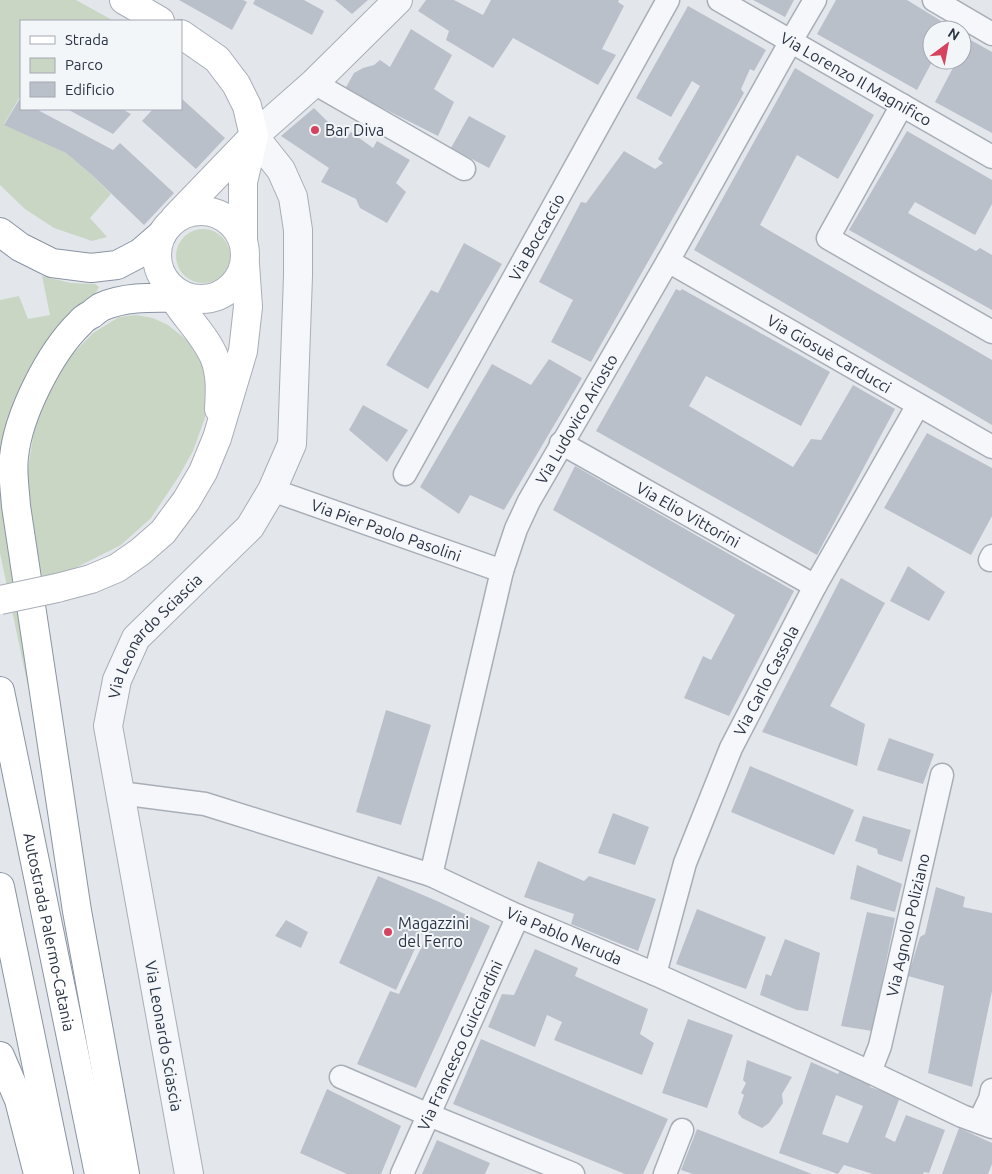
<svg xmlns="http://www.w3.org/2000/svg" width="992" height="1174" viewBox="0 0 992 1174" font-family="Ubuntu,sans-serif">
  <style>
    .green { fill: #c9d6c4 }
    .building { fill: #bac0ca; fill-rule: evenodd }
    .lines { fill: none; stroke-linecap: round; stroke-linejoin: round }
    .minor-casing { stroke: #a8aeb7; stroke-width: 25 }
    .tertiary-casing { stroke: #a8aeb7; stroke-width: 30 }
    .secondary-casing { stroke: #a8aeb7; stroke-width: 30 }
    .motorway-casing { stroke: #8994a3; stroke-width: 30 }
    .minor { stroke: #f6f7fa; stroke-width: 22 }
    .tertiary { stroke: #f6f7fa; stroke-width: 28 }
    .secondary { stroke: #fff; stroke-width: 28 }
    .motorway { stroke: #fff; stroke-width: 28 }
    .secondary-bridge-casing { stroke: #a8aeb7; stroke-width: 30; stroke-linecap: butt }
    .secondary-bridge { stroke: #fff; stroke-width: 28 }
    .poi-dot { fill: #d6435e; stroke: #f3f6f9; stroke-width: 2 }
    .labels { text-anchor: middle; stroke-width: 4; stroke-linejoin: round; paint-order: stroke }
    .street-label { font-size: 16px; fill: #2a3445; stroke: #f3f6f9 }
    .poi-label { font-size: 16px; fill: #2a3445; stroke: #f3f6f9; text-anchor: start }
  </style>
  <rect width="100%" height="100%" fill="#e3e7ec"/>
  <!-- green -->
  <g class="green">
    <polygon points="0,0 76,0 114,21 21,21 21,95 4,124 66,153 92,175 111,194 90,218 107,237 92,241 54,228 25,209 0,185"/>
    <circle cx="203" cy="256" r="27"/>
    <path d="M42,276L71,283L95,284L99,287L97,291C75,311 51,333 35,359C22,380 14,404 7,427L29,687L27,682L0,553V300L19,296L28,319L50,315Z"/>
    <polygon points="136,315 153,318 168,325 188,341 206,369 207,412 193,451 179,476 151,518 121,545 63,574 42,576 31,538 26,482 36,418 48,392 68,359 93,333 119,317"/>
  </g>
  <!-- building -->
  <g class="building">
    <polygon points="179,0 243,0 247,2 232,30"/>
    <polygon points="255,0 304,0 324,11 312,35 253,4"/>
    <polygon points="335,0 368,0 352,14"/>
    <polygon points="426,0 454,0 483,15 491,0 619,0 618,2 624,6 602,49 616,55 598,85 513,38 493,68 446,40 449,31 418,11"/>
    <polygon points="753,0 794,0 785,17"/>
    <polygon points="836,0 907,0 951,27 949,30 932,30 933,60 917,90 817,34"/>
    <polygon points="688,6 766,50 754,71 750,69 741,89 744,93 591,362 551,342 573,300 539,282 581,202 586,203 624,151 655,169 663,163 658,159 700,86 692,81 671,117 636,98"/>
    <polygon points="411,29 452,55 434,89 454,102 438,136 345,89 354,73 363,68 374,65 380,60 390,67"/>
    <polygon points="969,39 992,52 992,133 935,102 957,60 962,60 962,51"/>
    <polygon points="795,68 874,115 838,179 797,155 760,225 992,360 992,425 694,250"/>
    <polygon points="181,98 225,138 196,169 142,121 153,109 181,109"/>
    <polygon points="19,100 21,101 21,109 36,109 113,150 120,143 174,193 144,225 92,175 66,153 4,125"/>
    <polygon points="314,108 345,139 351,132 373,148 377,141 410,160 396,183 406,192 387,223 360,208 356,199 321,182 329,168 281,136"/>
    <polygon points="67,109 122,109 131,114 113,134"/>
    <polygon points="469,116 506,136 489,168 451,148"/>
    <polygon points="907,131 992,180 992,204 975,235 915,202 908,213 976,251 980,248 992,255 992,310 849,230"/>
    <polygon points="464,243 502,264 428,389 386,365 431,290 438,293"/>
    <polygon points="676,289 680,291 682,289 830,372 801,426 706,376 689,406 793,467 811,439 821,440 853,385 895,409 817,555 596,431"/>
    <polygon points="549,359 582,378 504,510 470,495 459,514 420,487 492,364 531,385"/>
    <polygon points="363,405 408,430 387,462 349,430"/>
    <polygon points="927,433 992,468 992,516 971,555 884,508"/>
    <polygon points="575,466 794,591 729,716 684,698 703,656 711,660 735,615 553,510"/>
    <polygon points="908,566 945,592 929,621 890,601"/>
    <polygon points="841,578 885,603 830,706 865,724 857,766 762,732"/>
    <polygon points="386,710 431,725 401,825 356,812"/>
    <polygon points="889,738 934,754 923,784 877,770"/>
    <polygon points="750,766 854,810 834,855 731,812"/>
    <polygon points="613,813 649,827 635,865 598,853"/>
    <polygon points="863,816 911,830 902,862 878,854 877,849 855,841"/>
    <polygon points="538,861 584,881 589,876 656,899 638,951 571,924 574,914 524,897"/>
    <polygon points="857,865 902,884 895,912 850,899"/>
    <polygon points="378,876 437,901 490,926 416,1088 357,1064 390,991 399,994 433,923 429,918 396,990 339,963"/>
    <polygon points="936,887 965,897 963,907 992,913 992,991 972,1087 928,1073 944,986 908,976 920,937 925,934"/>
    <polygon points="697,909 766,937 746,989 676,964"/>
    <polygon points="867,912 895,918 872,1031 841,1026"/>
    <polygon points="286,920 308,932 301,948 275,936"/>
    <polygon points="785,939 820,953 808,1011 797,1010 760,995 766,974 771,976"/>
    <polygon points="535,949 578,968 575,976 648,1009 640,1034 654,1043 642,1075 554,1040 562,1022 547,1015 535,1047 488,1027 502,994 514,995"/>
    <polygon points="688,1019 733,1035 707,1108 662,1093"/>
    <polygon points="481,1039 668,1119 643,1174 625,1174 453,1104"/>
    <polygon points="747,1060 792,1077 782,1094 783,1103 769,1123 762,1128 742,1118 738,1113 744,1095 741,1093 746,1083 743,1080"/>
    <path d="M811,1062L838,1074L841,1069L870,1082V1087L900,1097L885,1137L895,1142L906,1115L945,1130L929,1173L924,1172L923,1174H873L844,1165L838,1174L779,1153ZM836,1095L863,1106L848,1143L822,1134Z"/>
    <polygon points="327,1089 401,1126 381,1174 347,1174 300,1153"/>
    <polygon points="959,1128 992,1143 992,1164 988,1174 942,1174"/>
    <polygon points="697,1129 812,1174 693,1174 681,1170"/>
    <polygon points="437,1140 490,1163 485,1174 422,1174"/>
  </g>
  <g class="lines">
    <!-- minor casing -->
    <g class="minor-casing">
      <g id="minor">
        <path id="s1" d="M719,0L992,157"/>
        <polyline points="934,0 992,34"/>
        <polyline points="314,83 464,169"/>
        <polyline points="902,105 828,238 992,332"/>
        <path id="s2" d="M668,261L992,447"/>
        <path id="s3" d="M561,443L815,586"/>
        <path id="s4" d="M405,474L668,0"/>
        <path id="s5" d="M272,490L502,571"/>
        <polyline points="990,560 992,556"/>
        <path id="s6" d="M120,793L205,804L431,875L518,916L655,974L870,1072L962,1116L992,1127"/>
        <path id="s7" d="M431,875L502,571L516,529L529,501L668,261L791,41L815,0"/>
        <path id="s8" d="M655,974L685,863L731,748L815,586L918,405"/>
        <path id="s9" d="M870,1072L880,1046L942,775"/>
        <polyline points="341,1077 429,1115 573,1174"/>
        <polyline points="979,1122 990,1099 992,1090"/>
        <path id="s10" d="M402,1174L518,916"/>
        <polyline points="665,1174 682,1130"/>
      </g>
    </g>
    <!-- tertiary casing -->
    <g class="tertiary-casing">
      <g id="tertiary">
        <path id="s11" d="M189,1174L108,726L117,680L136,638L250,527L272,490L292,444L298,276V230L293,197L281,170L254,136L314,83L398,0"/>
      </g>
    </g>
    <!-- secondary casing -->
    <g class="secondary-casing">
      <g id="secondary">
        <polyline points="124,0 160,21"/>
        <polyline points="181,34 217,59 236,84 247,106 254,136 243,182 243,239"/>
        <circle cx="201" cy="255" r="44"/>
        <polyline points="175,218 253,137"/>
        <path d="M166,285C179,312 205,333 215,359C221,375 220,393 219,409"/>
        <polyline points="57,588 91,579 117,568 140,552 163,532 186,501 203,472 217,438 243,351 248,307 245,264"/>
      </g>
    </g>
    <!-- motorway casing -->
    <g class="motorway-casing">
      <g id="motorway">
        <polyline points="0,232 20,247 52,263 91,268 117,265 140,253 162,234"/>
        <path id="s12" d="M0,691L99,1174"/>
        <polyline points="0,887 59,1174"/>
        <polyline points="0,1056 19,1100 38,1174"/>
        <path d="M125,1174L77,911L16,506C15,490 12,473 14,457C18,415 50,352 80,323C83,319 88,316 92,314C95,311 98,309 101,307C128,295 159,298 187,298"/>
      </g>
    </g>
    <!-- minor -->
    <use href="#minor" class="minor"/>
    <!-- tertiary -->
    <use href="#tertiary" class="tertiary"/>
    <!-- secondary -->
    <use href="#secondary" class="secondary"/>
    <!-- motorway -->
    <use href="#motorway" class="motorway"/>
    <!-- secondary-bridge casing -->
    <g class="secondary-bridge-casing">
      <polyline id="secondary-bridge" points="0,600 57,588"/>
    </g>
    <!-- secondary-bridge -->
    <use href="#secondary-bridge" class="secondary-bridge"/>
  </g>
  <!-- markers -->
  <g class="poi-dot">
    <circle cx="315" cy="130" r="5"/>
    <circle cx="388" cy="932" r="5"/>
  </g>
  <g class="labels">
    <!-- street labels -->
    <g class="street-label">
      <text dy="6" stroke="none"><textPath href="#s1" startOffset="158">Via Lorenzo Il Magnifico</textPath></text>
      <text dy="6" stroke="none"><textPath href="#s4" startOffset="271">Via Boccaccio</textPath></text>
      <text dy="6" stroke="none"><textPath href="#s2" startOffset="186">Via Giosuè Carducci</textPath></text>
      <text dy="6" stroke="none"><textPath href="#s7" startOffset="482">Via Ludovico Ariosto</textPath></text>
      <text dy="6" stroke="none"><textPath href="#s3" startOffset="146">Via Elio Vittorini</textPath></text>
      <text dy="6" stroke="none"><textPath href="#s5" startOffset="121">Via Pier Paolo Pasolini</textPath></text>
      <text dy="6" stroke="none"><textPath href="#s11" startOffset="560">Via Leonardo Sciascia</textPath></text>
      <text dy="6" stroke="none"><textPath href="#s8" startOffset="315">Via Carlo Cassola</textPath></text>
      <text dy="6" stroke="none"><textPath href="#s9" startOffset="152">Via Agnolo Poliziano</textPath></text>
      <text dy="6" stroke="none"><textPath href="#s12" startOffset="246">Autostrada Palermo-Catania</textPath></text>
      <text dy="6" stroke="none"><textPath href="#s6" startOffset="469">Via Pablo Neruda</textPath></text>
      <text transform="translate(164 1036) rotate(80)" y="6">Via Leonardo Sciascia</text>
      <text dy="6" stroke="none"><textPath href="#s10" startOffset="141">Via Francesco Guicciardini</textPath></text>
    </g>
    <!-- poi labels -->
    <g class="poi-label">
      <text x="325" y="136">Bar Diva</text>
      <text x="398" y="929">Magazzini<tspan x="398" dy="18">del Ferro</tspan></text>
    </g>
  </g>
  <!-- legend -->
  <rect x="20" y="20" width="162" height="90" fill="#f3f6f9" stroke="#a3a8b1"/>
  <rect x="30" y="36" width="25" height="8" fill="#ffffff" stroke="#a3a8b1"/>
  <text x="65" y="45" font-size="15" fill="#2a3445">Strada</text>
  <rect x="30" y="58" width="25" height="15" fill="#c9d6c4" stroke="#a3a8b1"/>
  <text x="65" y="70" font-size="15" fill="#2a3445">Parco</text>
  <rect x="30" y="82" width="25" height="15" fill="#bac0ca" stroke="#a3a8b1"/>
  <text x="65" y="95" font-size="15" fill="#2a3445">Edificio</text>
  <!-- north arrow -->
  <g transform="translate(947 45) rotate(32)"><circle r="24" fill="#f3f6f9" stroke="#a3a8b1"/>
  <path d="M0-4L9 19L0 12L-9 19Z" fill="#d6435e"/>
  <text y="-8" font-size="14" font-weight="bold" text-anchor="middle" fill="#2a3445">N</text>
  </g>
</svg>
